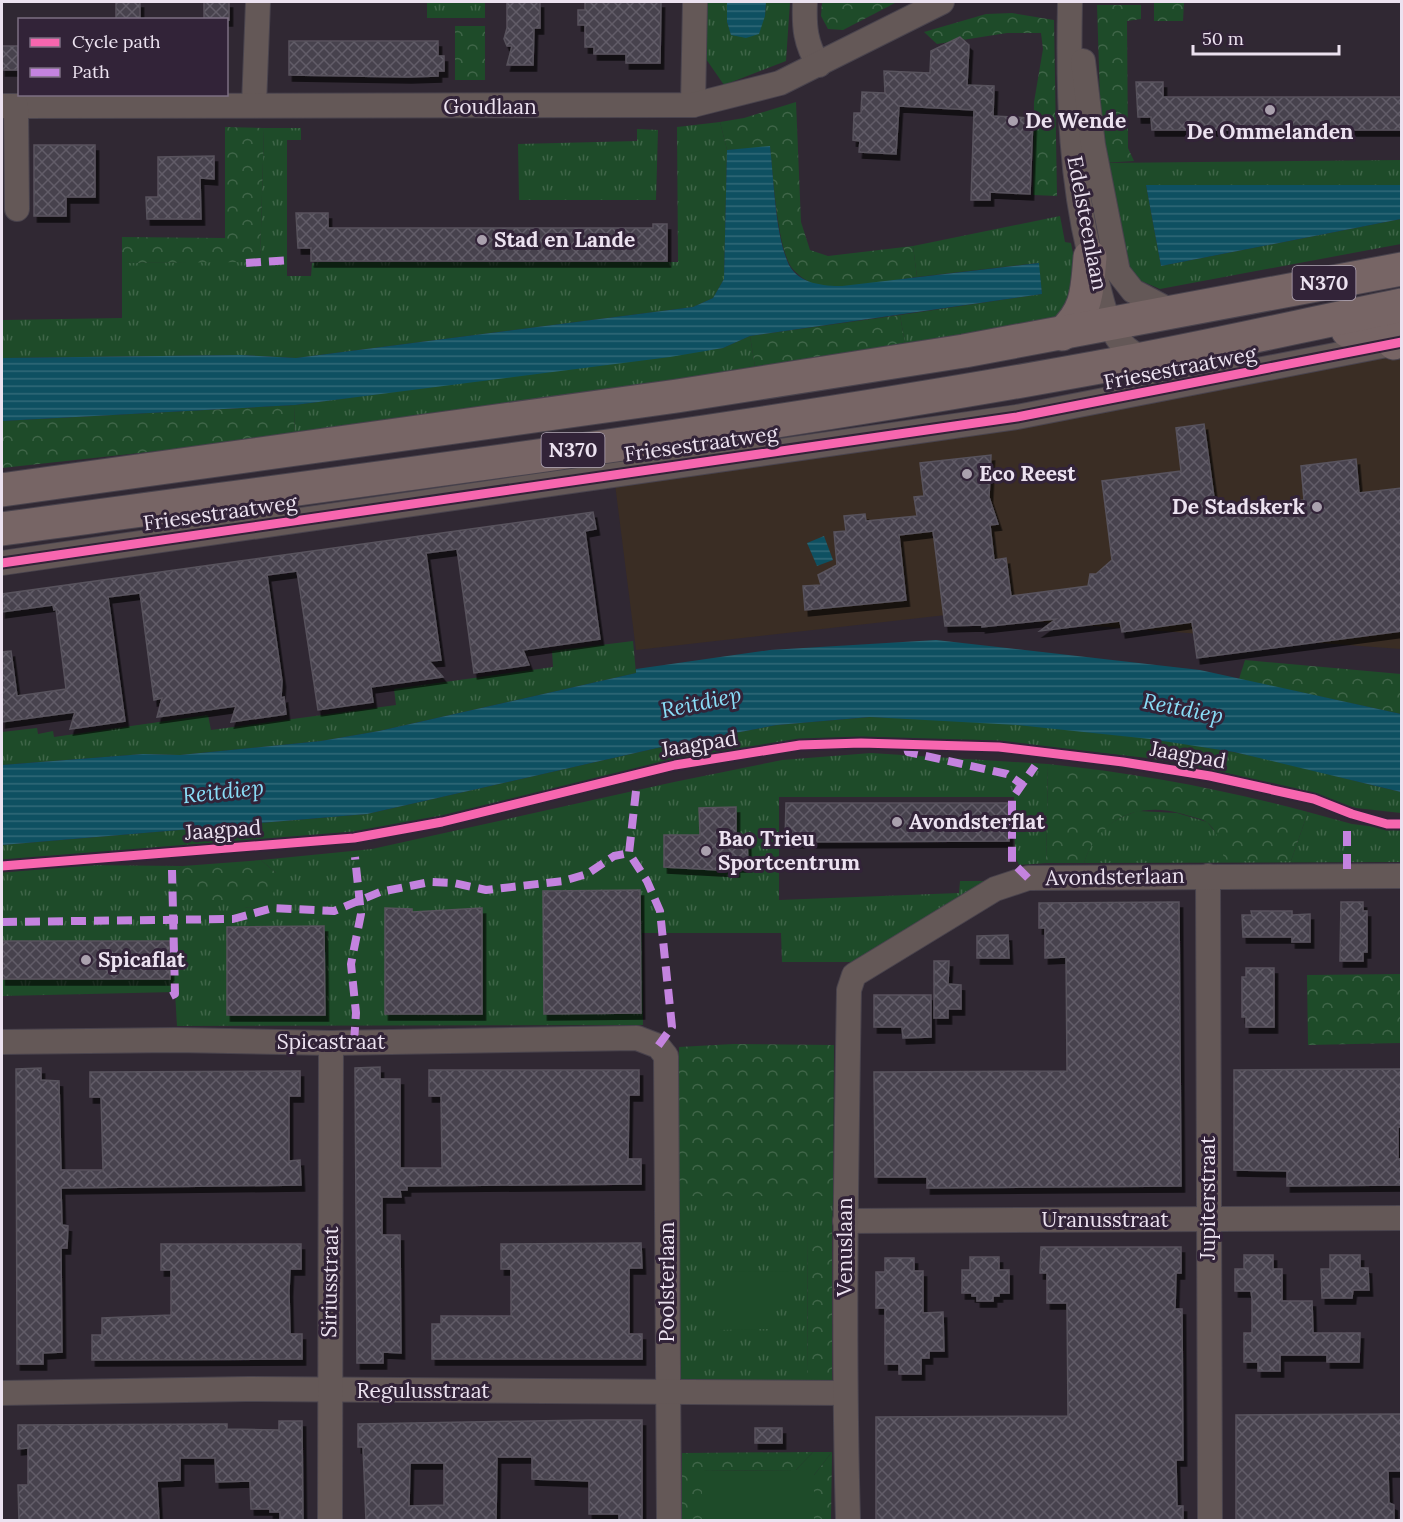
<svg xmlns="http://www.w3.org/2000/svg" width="1403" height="1522" viewBox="0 0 1403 1522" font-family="Lora,serif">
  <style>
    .commercial { fill: #3a2d24 }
    .grass { fill: url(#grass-tufts) }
    .forest { fill: url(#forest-crowns) }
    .garden { fill: #1e4b29 }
    .water { fill: url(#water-rules) }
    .building { fill: url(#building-cross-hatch); stroke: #58535d; stroke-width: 1.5; fill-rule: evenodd; filter: url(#shadow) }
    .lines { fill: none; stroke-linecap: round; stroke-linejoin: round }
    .minor-casing { stroke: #49434d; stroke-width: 26 }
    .highway-casing { stroke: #49434d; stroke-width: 35 }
    .minor { stroke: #645857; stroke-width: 24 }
    .highway { stroke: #776565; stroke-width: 33 }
    .quiet { stroke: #c483df; stroke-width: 8; stroke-dasharray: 15 8; stroke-linecap: butt }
    .cycleway-casing { stroke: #322338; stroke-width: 13 }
    .cycleway { stroke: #f766af; stroke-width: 9 }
    .poi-dot { fill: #aaa1ae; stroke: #322338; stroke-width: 2 }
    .labels { text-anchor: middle; stroke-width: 6; stroke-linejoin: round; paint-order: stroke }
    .shield { fill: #322338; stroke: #b4a9b9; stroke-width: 1.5 }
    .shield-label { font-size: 20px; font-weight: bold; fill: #ece2f0 }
    .street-label { font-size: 21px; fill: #ece2f0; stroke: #322338 }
    .poi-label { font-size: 21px; font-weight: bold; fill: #ece2f0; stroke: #322338; text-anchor: start }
    .water-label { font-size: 22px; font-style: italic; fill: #89ddf7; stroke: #322338 }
  </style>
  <defs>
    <pattern id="grass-tufts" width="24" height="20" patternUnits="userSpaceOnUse" patternTransform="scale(1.5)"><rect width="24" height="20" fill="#1e4b29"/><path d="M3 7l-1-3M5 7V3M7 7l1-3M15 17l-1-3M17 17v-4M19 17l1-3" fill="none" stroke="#3f6548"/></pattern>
    <pattern id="forest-crowns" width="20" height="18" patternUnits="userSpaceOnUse" patternTransform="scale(1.5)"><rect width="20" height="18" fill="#1e4b29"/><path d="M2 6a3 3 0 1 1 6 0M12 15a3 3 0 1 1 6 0" fill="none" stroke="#3f6548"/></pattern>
    <pattern id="water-rules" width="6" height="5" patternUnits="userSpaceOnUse" patternTransform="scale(1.5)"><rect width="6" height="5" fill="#0e5061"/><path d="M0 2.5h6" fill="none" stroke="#316978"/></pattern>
    <pattern id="building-cross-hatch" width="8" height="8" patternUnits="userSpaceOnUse" patternTransform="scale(1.5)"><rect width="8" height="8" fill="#47424d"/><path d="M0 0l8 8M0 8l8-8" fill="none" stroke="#625d67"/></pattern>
    <filter id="shadow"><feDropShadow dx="3.5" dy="6" stdDeviation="0" flood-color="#0009"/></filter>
  </defs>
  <rect width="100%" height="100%" fill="#302833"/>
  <!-- commercial -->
  <polygon class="commercial" points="1401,351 1401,649 946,615 636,650 615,484"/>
  <!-- grass -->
  <g class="grass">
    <rect x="427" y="2" width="58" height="16"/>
    <polygon points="706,2 727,2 727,22 731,34 765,16 766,2 790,2 786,61 724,85 706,59"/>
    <polygon points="720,122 727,150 724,279 713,298 693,307 296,358 240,355 2,358 2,320 122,318 122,263 260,261 264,128 301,128 301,140 287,140 287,276 311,276 312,263 317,262 678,262 677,127"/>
    <polygon points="637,129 658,130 656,200 519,200 518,144 637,141"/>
    <polygon points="1401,160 1401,185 1146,185 1161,266 1401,219 1401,244 1160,289 1132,277 1102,163"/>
    <polygon points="1060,216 1065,242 1071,243 1077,274 1069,316 906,349 900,315 1042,294 1038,263 917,277 913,246"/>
    <polygon points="750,336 756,373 294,436 295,405 723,348"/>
    <polygon points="633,641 636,673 379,731 321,741 180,755 143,754 2,765 2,732 37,728 38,734 53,731 54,737 208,715 211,730 396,705 394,689 553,667 552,651"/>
    <path d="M870,717C991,720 1114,729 1233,752C1289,763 1345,779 1401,792V813L1356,808L1227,773L1148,758L1015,744L870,737L780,744L670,765L370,833L2,860V845L367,814L666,746L777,725Z"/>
    <path d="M871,753L1048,764L1046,863L1019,865L1015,856L1014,797H779V900L959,893L960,881H985L855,962H782L781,933H642L643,1025L177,1026L175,992L2,996V872L81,865L183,866L178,869C211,894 218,906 261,909L276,873L261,860L372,849L674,782L782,760Z"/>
    <path d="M1138,811L1177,813L1207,822L1216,833L1291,861L1308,812L1352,824L1401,830V862L1084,863C1094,833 1109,820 1138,811Z"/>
    <polygon points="678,1196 833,1196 832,1232 808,1232 807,1381 677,1381"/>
  </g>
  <!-- forest -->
  <g class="forest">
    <polygon points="822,2 897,2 843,30 828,29 821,16"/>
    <polygon points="1154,3 1184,3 1183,21 1154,21"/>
    <polygon points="1097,5 1141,5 1141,19 1127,21 1128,148 1134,161 1102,163"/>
    <polygon points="1012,13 1054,20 1057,196 1033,195 1034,102 1043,49 1041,33 1007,33 937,44 924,32 986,14"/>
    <rect x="455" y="26" width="30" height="54"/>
    <path d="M796,102L801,222L810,250L828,256L913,246L917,277C893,280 842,291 820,286C810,284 795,274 790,265C777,242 773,175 770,147L727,150L720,122L744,118Z"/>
    <polygon points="225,127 264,128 260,262 122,263 122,237 225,238"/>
    <polygon points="900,315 906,349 756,373 750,336"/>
    <polygon points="295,405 294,436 2,468 2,421"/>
    <polygon points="1245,660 1401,674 1401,714 1239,679"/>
    <path d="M1048,764C1137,773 1221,789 1308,812L1291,861H1225C1221,849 1219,833 1209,824C1203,818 1191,817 1183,814C1139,801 1099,818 1084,863H1046Z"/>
    <path d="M261,860L276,873C277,890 273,897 261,909L230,906L220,901L199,906L179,902L174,893L178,869L183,866Z"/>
    <polygon points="1401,974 1401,1043 1308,1045 1307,975"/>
    <polygon points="733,1044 834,1045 833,1196 678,1196 679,1047"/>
    <polygon points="808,1231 832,1232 832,1381 807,1381"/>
    <polygon points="813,1452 796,1470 702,1471 702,1520 682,1520 682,1453"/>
    <polygon points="832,1452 831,1520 814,1520 814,1475"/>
  </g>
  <!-- garden -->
  <g class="garden">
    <polygon points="791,1271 791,1308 769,1308 769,1329 720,1330 720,1272"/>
    <polygon points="813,1452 832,1452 814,1475 814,1520 702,1520 702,1471 796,1470"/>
  </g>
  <!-- water -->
  <g class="water">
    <polygon points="727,2 766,2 765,16 759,34 746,38 731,35 727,22"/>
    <path d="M770,146C774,180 775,235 789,265C799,284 824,286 842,286L1039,263L1042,294L750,336L723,348L670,357L295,405L2,421V358L240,355L296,358L693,307L713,298L724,279L727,150Z"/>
    <polygon points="1146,185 1401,185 1401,219 1161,266"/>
    <polygon points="824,536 833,560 817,566 807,543"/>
    <polygon points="936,640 1200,670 1401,714 1401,792 1234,752 1150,739 1017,725 870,717 777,725 666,746 367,814 2,845 2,765 143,754 180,755 321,741 379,731 636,673 636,669 770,650"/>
  </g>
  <!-- building -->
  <g class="building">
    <rect x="116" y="2" width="24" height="18"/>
    <rect x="204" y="2" width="25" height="18"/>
    <polygon points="507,2 540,2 540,28 534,28 533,65 507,65 512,46 507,46 504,39 507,28"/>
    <polygon points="585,2 661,2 660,63 626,63 626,54 594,54 594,47 585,47 585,25 578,25 578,10 585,10"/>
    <polygon points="960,37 969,45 967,85 994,86 993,116 1033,118 1030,194 990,192 990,200 971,200 974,110 899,106 896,154 859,152 860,141 853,140 854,113 861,113 862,92 885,93 884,71 930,73 931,51"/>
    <polygon points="289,41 438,41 438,56 444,56 444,71 438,71 438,76 408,77 289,75"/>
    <rect x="2" y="46" width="18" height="24"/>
    <polygon points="1136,82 1163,82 1163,97 1401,97 1401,130 1152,130 1151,117 1138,117"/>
    <polygon points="34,145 95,145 95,197 66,197 66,216 34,216"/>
    <polygon points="214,156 214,179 200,178 201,219 147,219 146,197 158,197 158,157"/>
    <polygon points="296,213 328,213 328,228 653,228 653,224 667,224 667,261 311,261 311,248 298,248"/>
    <polygon points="1204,424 1216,512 1304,500 1301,466 1356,459 1359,493 1401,488 1401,631 1197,658 1192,622 1122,632 1120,621 1040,631 1056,619 982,627 982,625 945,626 933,531 899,535 906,600 805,610 803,586 821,585 818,575 837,565 834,532 846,531 844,516 865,514 866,521 917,516 914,497 924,496 920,463 991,455 989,497 998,524 990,525 994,560 1006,558 1011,596 1088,586 1090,574 1096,574 1112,560 1102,481 1181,471 1176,428"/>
    <polygon points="593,512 596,529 585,531 600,639 523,650 529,665 474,673 457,549 426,553 441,660 429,661 443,677 371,687 373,702 318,710 297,571 267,575 282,681 281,698 284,697 286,714 231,722 236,706 157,717 162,698 154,700 140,593 108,597 125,721 70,729 75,712 2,722 2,652 11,651 17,696 66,689 56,609 54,610 53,605 2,612 2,594"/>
    <polygon points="786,803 1009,803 1009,841 785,842"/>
    <polygon points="736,807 736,835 747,835 748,866 736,866 736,871 664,867 664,835 700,835 699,808"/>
    <polygon points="640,890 641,1013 544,1014 543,891"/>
    <polygon points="1179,902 1181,1186 927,1188 927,1177 875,1177 874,1072 1067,1071 1066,957 1045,958 1045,928 1039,928 1039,903"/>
    <polygon points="1341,902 1363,902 1363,911 1367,911 1367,952 1363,952 1363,961 1340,961"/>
    <polygon points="385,908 412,909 412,912 482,908 482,1014 385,1014"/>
    <polygon points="1251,911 1292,911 1292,915 1310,914 1310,942 1292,942 1292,937 1243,937 1242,915 1252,915"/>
    <polygon points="324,926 325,1015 227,1015 227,927"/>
    <polygon points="1008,935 1009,958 977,958 977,936"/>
    <rect x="2" y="941" width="168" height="38"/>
    <polygon points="934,961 949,961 948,984 961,985 961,1009 948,1009 948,1018 934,1018"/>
    <polygon points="1246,968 1274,968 1274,1027 1246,1027 1246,1017 1242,1017 1242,977 1246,977"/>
    <polygon points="874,995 931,995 931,1037 903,1038 902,1027 874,1027"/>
    <polygon points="380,1067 380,1079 400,1079 400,1168 442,1168 441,1096 429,1096 429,1070 639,1070 639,1095 629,1095 628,1159 641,1159 641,1184 407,1186 407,1190 400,1190 401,1197 382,1197 382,1235 400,1235 401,1353 383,1352 383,1363 357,1363 355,1068"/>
    <polygon points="41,1068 41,1080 59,1081 61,1170 103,1170 101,1097 90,1097 90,1072 300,1071 300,1096 289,1096 289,1161 300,1160 301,1185 61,1188 62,1225 68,1226 67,1248 61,1248 62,1352 43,1353 43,1364 17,1364 16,1069"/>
    <polygon points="1401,1069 1401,1127 1398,1127 1398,1159 1401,1159 1401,1185 1287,1186 1287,1171 1234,1170 1234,1070"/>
    <polygon points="641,1243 642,1268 629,1268 629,1334 642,1334 642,1359 432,1359 432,1324 441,1324 441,1316 511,1316 511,1269 501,1269 501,1244"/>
    <polygon points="161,1244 301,1244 301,1269 290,1269 289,1291 290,1334 302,1334 302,1359 92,1360 92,1335 102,1335 102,1318 171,1315 171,1270 161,1270"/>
    <polygon points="1041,1247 1181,1247 1181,1273 1176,1273 1175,1309 1182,1309 1183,1460 1176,1460 1177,1506 1183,1506 1183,1521 876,1521 876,1417 1068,1416 1067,1303 1047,1303 1047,1273 1040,1273"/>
    <polygon points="1244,1255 1273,1255 1273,1269 1282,1269 1282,1301 1312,1301 1313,1333 1360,1333 1359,1362 1327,1362 1327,1355 1280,1355 1280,1371 1258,1371 1258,1362 1244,1362 1244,1333 1252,1333 1252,1299 1251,1291 1235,1291 1235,1269 1244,1269"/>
    <polygon points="1330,1255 1360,1255 1360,1268 1368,1268 1369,1290 1353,1290 1352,1298 1322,1298 1321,1269 1330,1269"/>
    <polygon points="970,1257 999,1257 999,1270 1009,1270 1009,1293 999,1293 999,1296 993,1296 993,1301 977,1301 977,1296 972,1296 972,1293 962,1293 962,1270 970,1270"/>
    <polygon points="885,1258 914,1258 914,1271 923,1271 923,1313 943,1312 944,1351 929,1351 929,1358 921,1358 921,1374 899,1374 899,1364 885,1364 885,1308 876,1308 876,1272 885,1272"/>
    <polygon points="1401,1414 1401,1471 1388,1471 1389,1503 1394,1505 1394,1521 1236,1520 1236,1415"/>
    <path d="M588,1420H642V1521H619V1514H589V1481L532,1479V1457H497L496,1521H366L363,1447H358V1424ZM410,1463H444V1505L409,1506Z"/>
    <polygon points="279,1421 302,1421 303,1521 280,1521 280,1512 270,1512 270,1509 251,1509 250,1481 216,1482 215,1458 180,1458 180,1480 157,1481 159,1521 19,1521 18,1485 28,1485 28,1448 18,1449 18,1425 227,1424 227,1429 279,1430"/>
    <rect x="755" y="1428" width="27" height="15"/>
  </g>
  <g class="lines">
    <!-- minor casing -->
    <g class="minor-casing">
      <g id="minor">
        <path d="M805,2C804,26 805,44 819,65"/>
        <path d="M1070,2C1068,95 1070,188 1096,278C1101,297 1105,318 1115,334C1121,345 1131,353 1142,358"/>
        <polyline points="1083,61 1093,145 1118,272 1133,291 1173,312"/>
        <polyline points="254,105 258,2"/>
        <polyline points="693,105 695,2"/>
        <polyline points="2,106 693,105 780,83 942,2"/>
        <polyline points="16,106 17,209"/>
        <polyline points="2,563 1017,417 1402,342"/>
        <polyline points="1208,876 1210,1520"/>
        <polyline points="2,1042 175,1040 331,1043 637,1038 658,1046 666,1056 669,1520"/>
        <polyline points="845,1221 1402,1218"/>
        <polyline points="2,1393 247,1389 845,1393"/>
        <polyline points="330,1520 331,1043"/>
        <path d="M848,1520C843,1344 846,1167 849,990L854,975L995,889L1028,878L1402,876"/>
      </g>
    </g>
    <!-- highway casing -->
    <g class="highway-casing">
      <g id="highway">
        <path d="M1348,331C1362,328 1379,321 1391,330L1394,343"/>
        <path d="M1062,334C1088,310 1087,291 1090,257"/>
        <polyline points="2,490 677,396 964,351 1402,269"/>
        <path d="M2,529C366,479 732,434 1094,368C1197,350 1299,326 1402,305"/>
      </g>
    </g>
    <!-- minor -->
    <use href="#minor" class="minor"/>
    <!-- highway -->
    <use href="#highway" class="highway"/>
    <!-- quiet -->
    <g class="quiet">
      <polyline points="246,263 291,260"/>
      <polyline points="907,747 908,752 1007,774 1023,785"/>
      <polyline points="636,791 629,853 647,881 660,911 672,1027 658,1046"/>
      <polyline points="1347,831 1347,876"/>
      <polyline points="1028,878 1012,862 1012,799 1035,766"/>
      <polyline points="2,922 233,919 273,908 334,911 380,892 430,882 454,883 486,890 563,881 587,874 614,856 629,853"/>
      <polyline points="171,996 175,994 172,870"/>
      <polyline points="354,1042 356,1013 351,964 361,914 355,857"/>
    </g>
    <!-- cycleway casing -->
    <g class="cycleway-casing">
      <g id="cycleway">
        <polyline points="2,563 1017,417 1402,342"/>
        <polyline points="2,866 354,838 442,822 675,765 800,745 861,743 999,747 1123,762 1210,776 1314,799 1352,814 1387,824 1402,824"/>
      </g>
    </g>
    <!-- cycleway -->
    <use href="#cycleway" class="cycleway"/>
  </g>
  <!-- markers -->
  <g class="poi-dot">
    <circle cx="1270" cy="110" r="6"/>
    <circle cx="1013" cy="121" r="6"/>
    <circle cx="482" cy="240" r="6"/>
    <circle cx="967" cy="474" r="6"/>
    <circle cx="1317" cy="507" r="6"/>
    <circle cx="897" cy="822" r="6"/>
    <circle cx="706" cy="851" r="6"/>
    <circle cx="86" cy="960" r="6"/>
  </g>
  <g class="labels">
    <!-- shield labels -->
    <g class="shield">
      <rect x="1292.5" y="266" width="63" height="34" rx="4.5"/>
      <rect x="541.5" y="433" width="63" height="34" rx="4.5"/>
    </g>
    <g class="shield-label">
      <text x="1324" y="290">N370</text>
      <text x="573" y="457">N370</text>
    </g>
    <!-- street labels -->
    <g class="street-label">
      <text x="490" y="114">Goudlaan</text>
      <text transform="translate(1087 223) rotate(79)" y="7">Edelsteenlaan</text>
      <text transform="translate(1180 368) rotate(-11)" y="7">Friesestraatweg</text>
      <text transform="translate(701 444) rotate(-8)" y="7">Friesestraatweg</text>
      <text transform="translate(220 513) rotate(-8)" y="7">Friesestraatweg</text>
      <text transform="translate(699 744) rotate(-9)" y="7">Jaagpad</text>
      <text transform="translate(1188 755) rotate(10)" y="7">Jaagpad</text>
      <text transform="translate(223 830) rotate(-4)" y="7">Jaagpad</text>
      <text transform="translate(1115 877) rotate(-1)" y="7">Avondsterlaan</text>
      <text x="331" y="1049">Spicastraat</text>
      <text transform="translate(1208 1198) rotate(-90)" y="7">Jupiterstraat</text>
      <text x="1105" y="1227">Uranusstraat</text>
      <text transform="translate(845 1247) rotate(-90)" y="7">Venuslaan</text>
      <text transform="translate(330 1282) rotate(-89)" y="7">Siriusstraat</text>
      <text transform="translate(667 1282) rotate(-90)" y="7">Poolsterlaan</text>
      <text x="423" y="1398">Regulusstraat</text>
    </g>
    <!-- poi labels -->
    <g class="poi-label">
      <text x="1025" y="128">De Wende</text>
      <text x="1270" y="139" text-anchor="middle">De Ommelanden</text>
      <text x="494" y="247">Stad en Lande</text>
      <text x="979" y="481">Eco Reest</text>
      <text x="1305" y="514" text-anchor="end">De Stadskerk</text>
      <text x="909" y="829">Avondsterflat</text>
      <text x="718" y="846">Bao Trieu<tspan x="718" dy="24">Sportcentrum</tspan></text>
      <text x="98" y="967">Spicaflat</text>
    </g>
    <!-- water labels -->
    <g class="water-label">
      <text transform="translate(701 702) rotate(-12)" y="8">Reitdiep</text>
      <text transform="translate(1183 708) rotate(11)" y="8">Reitdiep</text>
      <text transform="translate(223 791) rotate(-6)" y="8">Reitdiep</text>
    </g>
  </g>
  <!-- border -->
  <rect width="1403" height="1522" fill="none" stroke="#ece2f0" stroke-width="6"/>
  <!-- legend -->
  <rect x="18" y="18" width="210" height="78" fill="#322338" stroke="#7c6f82" stroke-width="1.5"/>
  <rect x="30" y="38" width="30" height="9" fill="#f766af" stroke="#7c6f82" stroke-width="1.5"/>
  <text x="72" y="48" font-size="18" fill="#ece2f0">Cycle path</text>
  <rect x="30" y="68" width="30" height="9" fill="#c483df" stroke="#7c6f82" stroke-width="1.5"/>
  <text x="72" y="78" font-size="18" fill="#ece2f0">Path</text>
  <!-- scale -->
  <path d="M1193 45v9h146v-9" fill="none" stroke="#ece2f0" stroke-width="3"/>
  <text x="1202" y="45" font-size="18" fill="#ece2f0" stroke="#322338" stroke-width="4.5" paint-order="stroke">50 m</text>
</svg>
